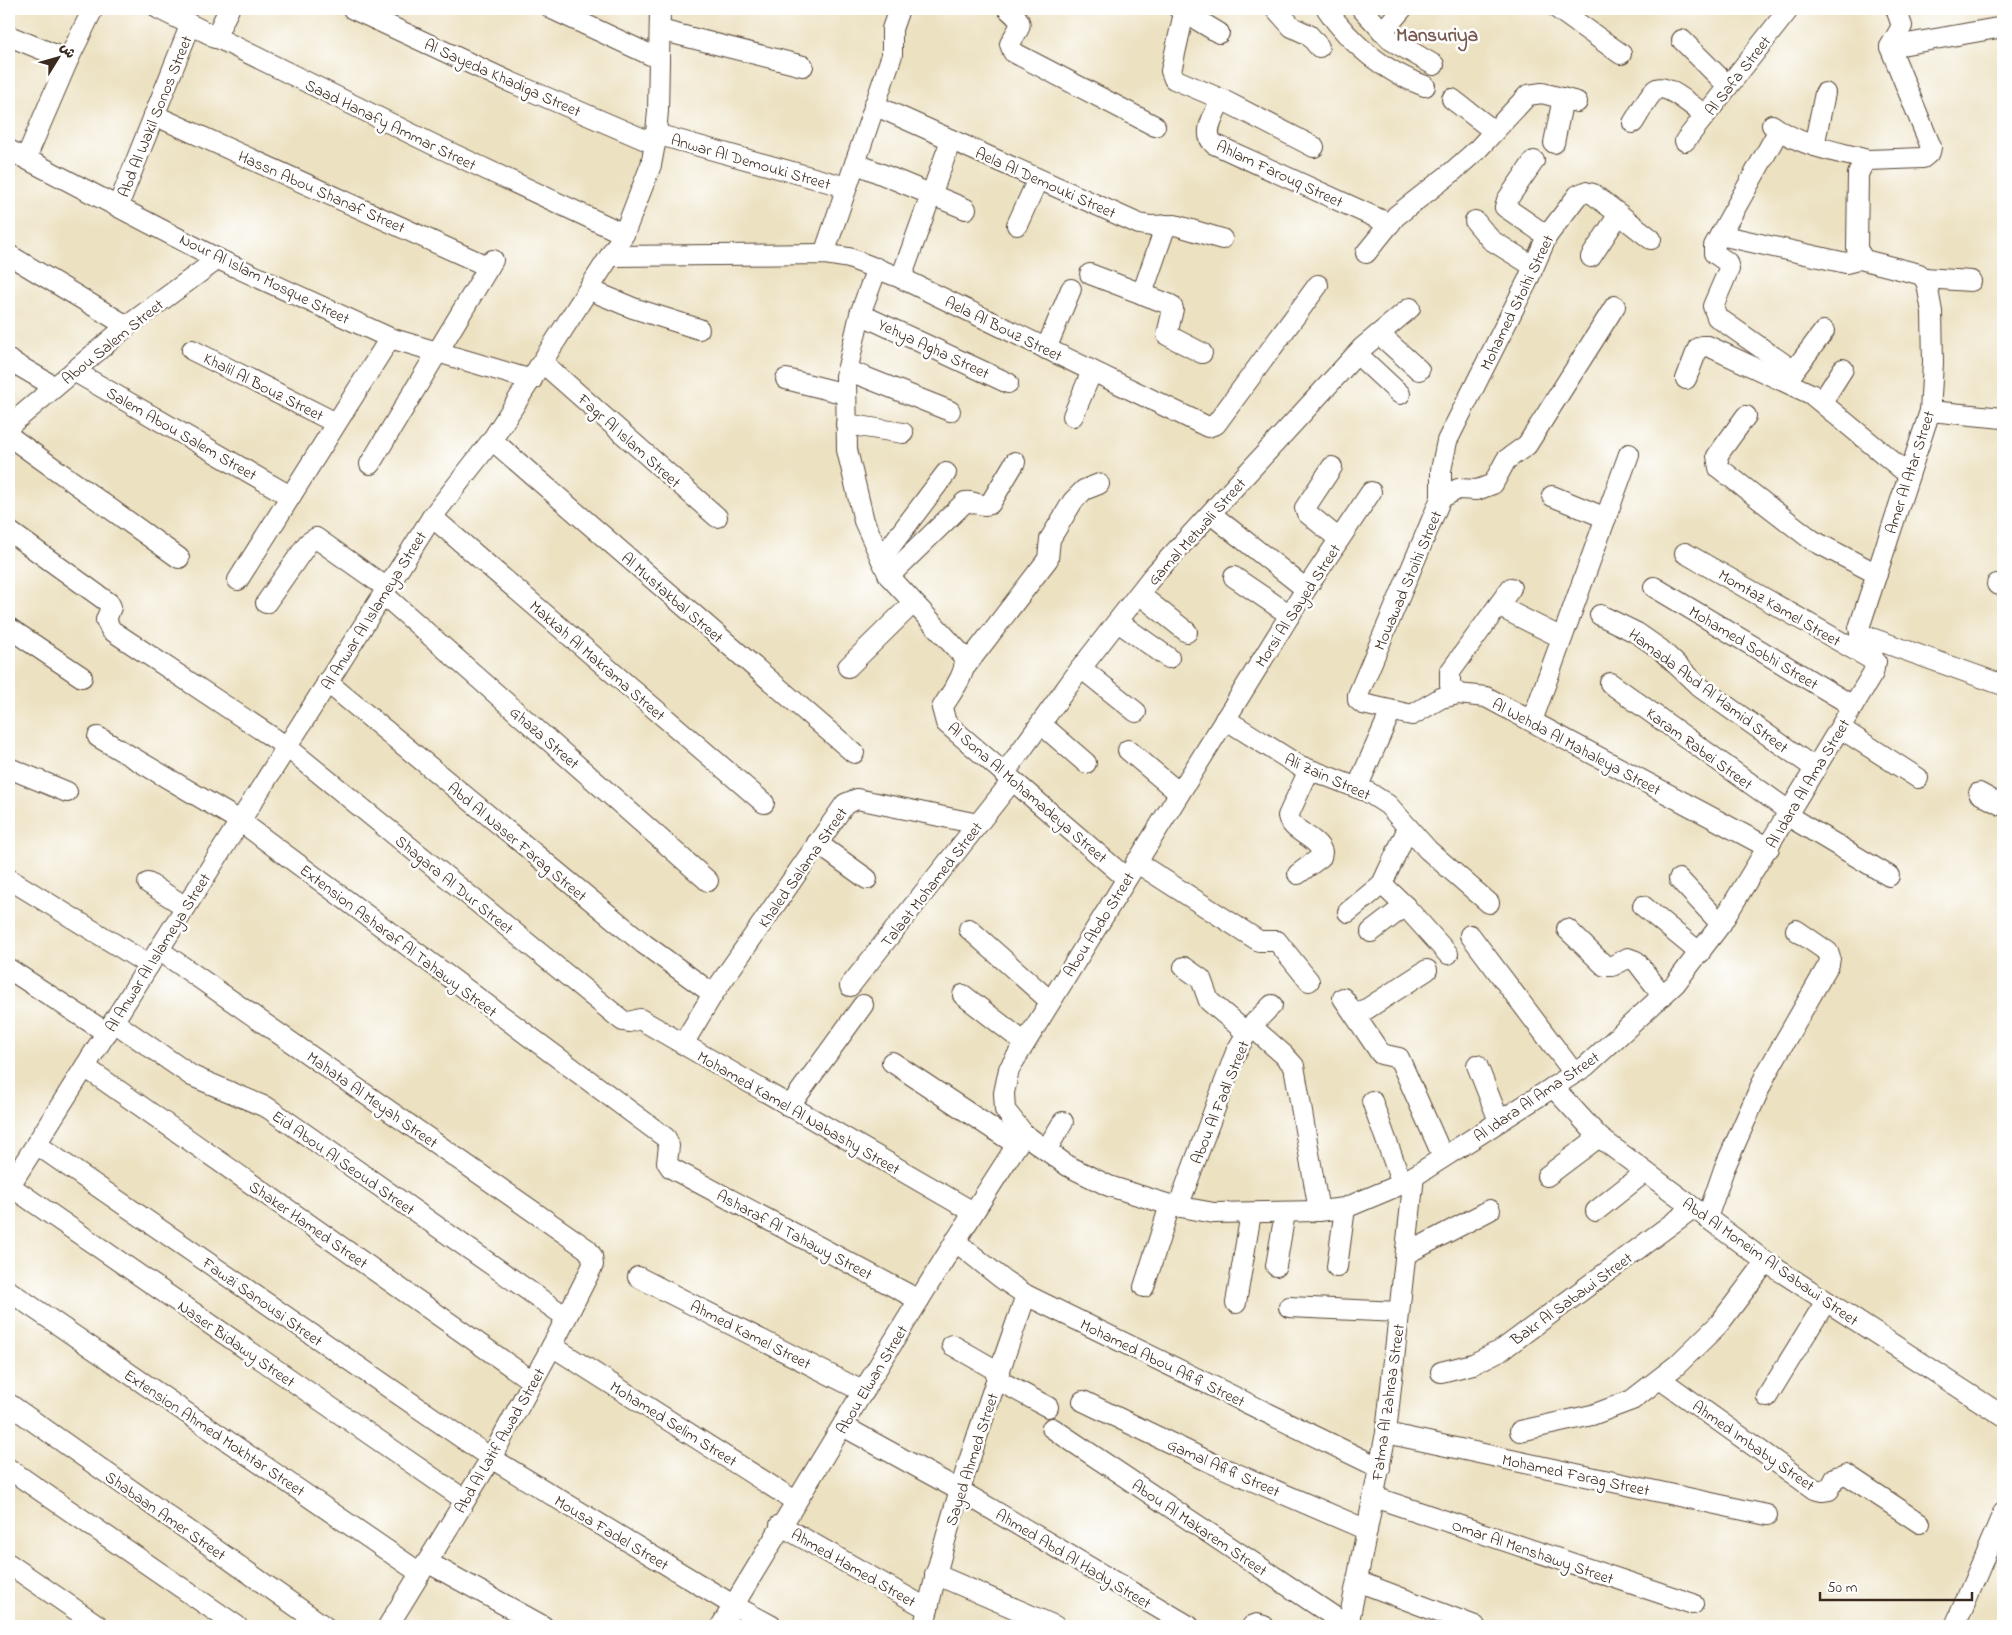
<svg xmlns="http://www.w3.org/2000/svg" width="2012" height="1635" viewBox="0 0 2012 1635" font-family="'Indie Flower','Playpen Sans Arabic',sans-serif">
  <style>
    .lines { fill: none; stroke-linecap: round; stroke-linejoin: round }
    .minor-casing { stroke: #564536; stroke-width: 22 }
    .minor { stroke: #fff; stroke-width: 20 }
    .labels { text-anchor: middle; stroke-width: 5; stroke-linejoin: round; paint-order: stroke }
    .street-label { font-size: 16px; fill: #3b2a1e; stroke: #fff }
    .quarter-label { font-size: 19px; font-weight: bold; fill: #77594e; stroke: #fff }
  </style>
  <rect width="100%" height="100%" fill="#fff"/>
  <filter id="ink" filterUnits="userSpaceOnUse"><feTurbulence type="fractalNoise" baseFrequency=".02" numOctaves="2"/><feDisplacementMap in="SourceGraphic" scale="10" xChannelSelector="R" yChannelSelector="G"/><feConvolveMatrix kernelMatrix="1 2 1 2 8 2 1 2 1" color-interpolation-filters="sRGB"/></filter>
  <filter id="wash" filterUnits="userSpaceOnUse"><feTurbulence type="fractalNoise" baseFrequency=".0096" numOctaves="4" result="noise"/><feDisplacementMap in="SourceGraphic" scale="20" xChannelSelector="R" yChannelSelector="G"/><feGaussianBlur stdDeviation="1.12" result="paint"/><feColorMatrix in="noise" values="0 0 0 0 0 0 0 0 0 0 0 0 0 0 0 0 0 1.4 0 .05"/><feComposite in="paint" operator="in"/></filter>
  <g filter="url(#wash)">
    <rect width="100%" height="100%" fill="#ece1c1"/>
  </g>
  <g filter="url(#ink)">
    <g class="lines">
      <!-- minor casing -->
      <g class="minor-casing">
        <g id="minor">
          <polyline points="159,9 432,144 624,234"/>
          <polyline points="353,9 508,81 655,144"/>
          <polyline points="552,9 659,59"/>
          <path d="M1008,9C1028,26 1018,26 1010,44L1013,52L1155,126"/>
          <polyline points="1179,9 1219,33"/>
          <polyline points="1276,9 1292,27 1309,35 1319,47"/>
          <path d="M1327,9C1350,44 1385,72 1425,86"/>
          <polyline points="1362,9 1391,40 1434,65"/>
          <polyline points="1558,9 1621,54"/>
          <polyline points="1184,13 1171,71 1174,79 1221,99 1314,147"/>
          <polyline points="660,30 803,66"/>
          <polyline points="1382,32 1402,9"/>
          <polyline points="9,36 68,60"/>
          <polyline points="215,38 229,9"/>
          <polyline points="1682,40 1728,86"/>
          <polyline points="1890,47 2003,27"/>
          <path d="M1221,99C1216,112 1201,133 1214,144L1390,224"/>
          <polyline points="1452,99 1494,131"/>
          <polyline points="874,105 1139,224 1151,226 1175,225 1222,239"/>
          <polyline points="154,115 489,267"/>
          <path d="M1633,123C1640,113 1646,98 1655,90C1666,81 1695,109 1705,115"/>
          <path d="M1772,125C1800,146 1835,151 1868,160"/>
          <polyline points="1779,130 1714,246 1714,253 1727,262 1729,269 1713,306 1717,317 1794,371"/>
          <polyline points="656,134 846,187"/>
          <polyline points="1685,141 1789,9"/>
          <polyline points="1554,143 1563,98"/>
          <polyline points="1814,146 1825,93"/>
          <polyline points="9,150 218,259 390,338 532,380"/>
          <polyline points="26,158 68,60 93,9"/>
          <polyline points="1534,161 1507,200 1505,207 1547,236"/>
          <polyline points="855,163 966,209"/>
          <polyline points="118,206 190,26"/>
          <polyline points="1475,221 1491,240 1533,266"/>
          <polyline points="1017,225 1038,179"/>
          <polyline points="1720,235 1846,263 1854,261 1859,255"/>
          <polyline points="1366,253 1396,216 1451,173 1478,149 1528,95 1542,93 1577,102"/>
          <polyline points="824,254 892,55 892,29 899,9"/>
          <polyline points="9,255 127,326"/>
          <polyline points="612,256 824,254 849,258 901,278 1208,427 1216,424 1318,285"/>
          <polyline points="1591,257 1619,214"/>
          <path d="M877,268L860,314L846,376L847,450L864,521L889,576L964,657C968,673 950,694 942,708L946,723L1126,878"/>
          <polyline points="1090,274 1171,305 1173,309 1167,335 1202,353"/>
          <polyline points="901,278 951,140"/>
          <polyline points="1924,278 1971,281"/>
          <polyline points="590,290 633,308 699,329"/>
          <polyline points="1142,294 1166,225"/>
          <polyline points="1615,306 1527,445 1506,460 1493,484 1477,490 1458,489 1441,498 1358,695 1358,700 1363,704 1412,715 1441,698 1458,694 1486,697 1769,848"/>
          <polyline points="860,314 1008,383"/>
          <polyline points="1379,334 1419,370"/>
          <polyline points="1046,349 1071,289"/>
          <polyline points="192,350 336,423"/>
          <polyline points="1357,354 1400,394"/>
          <polyline points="9,360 55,387"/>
          <polyline points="543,363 717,517"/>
          <polyline points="847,370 950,411"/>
          <polyline points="74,371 290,496"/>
          <polyline points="786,379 846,394"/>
          <polyline points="1686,379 1698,348 1702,346 1708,346 1811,394 1909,475"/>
          <polyline points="1787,380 1824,331"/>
          <polyline points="1822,402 1843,369"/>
          <polyline points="1930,411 2003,418"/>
          <polyline points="1073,416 1092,371"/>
          <polyline points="1746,416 1717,456 1719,468 1812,540 1877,574"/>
          <polyline points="846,424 903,433"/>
          <polyline points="9,426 127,326 218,259"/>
          <polyline points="9,436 179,558"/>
          <polyline points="492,440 854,753"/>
          <polyline points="370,464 493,260"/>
          <polyline points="1332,467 1305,508 1307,513 1339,539"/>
          <path d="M1371,492L1306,589L1009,1069L1004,1093L1005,1110L1024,1134L1068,1166L1109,1186L1170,1205L1214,1213L1319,1211L1345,1208L1402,1184L1586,1066L1675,984L1721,924L1873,673C1879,651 1862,648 1859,628L1930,411L1933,363L1932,312L1927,284L1924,278L1919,274L1864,260L1857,249L1858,174L1863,164L1868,160L1923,158L1930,152L1931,147L1890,47L1902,26L1896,9"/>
          <polyline points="1552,496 1606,518"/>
          <polyline points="1441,498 1441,470 1447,441 1527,282 1547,236 1578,195 1585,192 1593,194 1651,239"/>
          <polyline points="1211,514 1306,589"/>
          <polyline points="432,517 764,803"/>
          <polyline points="9,531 109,603 111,607 106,620 111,630 287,747 623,1021 629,1022 640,1019 973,1212"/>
          <polyline points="1685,553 1876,662"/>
          <polyline points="881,559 946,473"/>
          <path d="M889,576L965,502C974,500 980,508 990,504L1015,462"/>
          <polyline points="1234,577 1290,615"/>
          <polyline points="238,580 390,338"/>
          <polyline points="1997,584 2003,586"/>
          <polyline points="1654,587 1853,706"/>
          <polyline points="383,594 708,881"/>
          <polyline points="1139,594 1187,632"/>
          <polyline points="266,603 308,543 316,538 387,588"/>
          <polyline points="1498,606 1562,638"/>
          <polyline points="1600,615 1637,633 1660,649 1701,688 1816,769"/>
          <polyline points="1118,622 1169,658"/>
          <polyline points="9,628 82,677"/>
          <polyline points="1860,634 2003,685"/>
          <polyline points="848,667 913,603"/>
          <polyline points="965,667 1048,559 1050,539 1073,501 1084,490 1099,484"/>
          <polyline points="1081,668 1136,712"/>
          <polyline points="327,682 644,944 713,994"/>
          <polyline points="1610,683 1790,812"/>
          <polyline points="1458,694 1450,685 1450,672 1511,588"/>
          <polyline points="1225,719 1298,765 1368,792 1388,805 1428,850 1489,903"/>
          <polyline points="1532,721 1629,454"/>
          <polyline points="1041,724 1086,763"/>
          <polyline points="1840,728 1918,778"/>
          <polyline points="98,737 240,821 666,1138 669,1146 667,1162 671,1168 919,1300"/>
          <polyline points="1128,750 1179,793"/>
          <polyline points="9,768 67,792"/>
          <polyline points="1004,774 1081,668 1152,577 1362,348 1410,308"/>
          <polyline points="1357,788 1391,711"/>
          <polyline points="1979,793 2003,806"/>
          <polyline points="1788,816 1889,876"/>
          <polyline points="817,843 867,879"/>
          <polyline points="1136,862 1259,941 1277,941 1309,981"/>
          <path d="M1298,874L1321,857L1322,852C1317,836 1292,833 1288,816L1309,770"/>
          <polyline points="9,879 149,965"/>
          <polyline points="1679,879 1721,924"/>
          <polyline points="148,883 186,907"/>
          <polyline points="1382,884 1405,906 1448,954"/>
          <polyline points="1643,906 1700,953"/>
          <polyline points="1348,912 1382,884 1408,828"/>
          <polyline points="969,929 1050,1001"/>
          <polyline points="1567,929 1605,966 1612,966 1628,958 1636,961 1663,996"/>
          <polyline points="1371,932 1405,906"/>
          <polyline points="1470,935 1574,1073"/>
          <polyline points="159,950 587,1249 592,1256 593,1265 552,1346 491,1458 388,1626"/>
          <polyline points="1184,967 1201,979 1209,1001 1247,1033"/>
          <polyline points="9,969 107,1033"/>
          <polyline points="850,986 1012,781"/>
          <polyline points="963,995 1025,1043"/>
          <polyline points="1343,998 1381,1054 1399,1058 1443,1157"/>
          <polyline points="1356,1016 1427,970"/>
          <polyline points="114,1022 192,1076 268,1108 566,1317"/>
          <polyline points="1251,1026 1284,1055 1294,1066 1319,1211"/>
          <polyline points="683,1044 713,994 845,804 857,799 978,824"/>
          <polyline points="892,1062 1017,1145"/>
          <polyline points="1477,1065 1499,1121"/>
          <polyline points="85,1067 532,1381"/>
          <polyline points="1553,1087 1599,1137 1766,1262 2003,1416"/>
          <polyline points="1372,1101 1402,1184"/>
          <polyline points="789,1107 863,1005"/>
          <polyline points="36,1144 491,1458 733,1605 772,1626"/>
          <polyline points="1046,1150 1063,1122"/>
          <polyline points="1547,1176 1599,1137"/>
          <polyline points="10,1186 465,1500"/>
          <polyline points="9,1187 432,517 492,440 624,234 651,165 655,144 658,111 660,9"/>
          <polyline points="1178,1207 1236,1052 1251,1026 1272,1005"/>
          <polyline points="1596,1211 1645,1172"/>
          <polyline points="1707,1218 1724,1169 1766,1074 1829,964 1830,958 1828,952 1796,930"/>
          <polyline points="955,1241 1001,1278 1026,1295 1380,1468"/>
          <polyline points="1406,1254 1490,1210"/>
          <polyline points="1276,1266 1285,1213"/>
          <polyline points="1337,1267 1345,1208"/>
          <polyline points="638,1277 864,1392"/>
          <polyline points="1144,1287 1170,1205"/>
          <polyline points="9,1291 420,1573"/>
          <polyline points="1236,1303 1251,1213"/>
          <polyline points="1289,1307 1399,1312"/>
          <polyline points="952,1345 999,1372"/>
          <polyline points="552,1346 795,1501"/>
          <polyline points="1441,1372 1473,1364 1503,1349 1693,1208"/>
          <polyline points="996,1379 1048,1407"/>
          <polyline points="1660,1379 1814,1489 1822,1491 1829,1490 1836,1477 1846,1474 1920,1523"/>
          <polyline points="1767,1397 1826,1301"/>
          <polyline points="1083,1401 1214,1464 1367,1530"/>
          <polyline points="9,1404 324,1626"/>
          <polyline points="843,1426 959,1490 1189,1626"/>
          <polyline points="1052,1428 1348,1626"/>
          <polyline points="1520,1431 1592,1415 1632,1400 1677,1365 1719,1324 1766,1262"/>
          <polyline points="1386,1433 1767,1515"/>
          <polyline points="9,1469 237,1626"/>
          <polyline points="1374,1497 1693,1604"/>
          <polyline points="780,1525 928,1609"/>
          <polyline points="427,1562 543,1626"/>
          <polyline points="9,1564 99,1626"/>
          <polyline points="935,1574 1055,1626"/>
          <polyline points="1357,1581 1475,1626"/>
          <path d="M721,1626C821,1462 919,1295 1024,1134"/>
          <path d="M924,1626C948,1513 988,1404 1026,1295"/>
          <polyline points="1252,1626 1257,1624 1264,1626"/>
          <polyline points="1348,1626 1386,1433 1414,1176"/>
          <polyline points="1955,1626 2003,1513"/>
        </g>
      </g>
      <!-- minor -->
      <use href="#minor" class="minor"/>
    </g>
  </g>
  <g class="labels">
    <!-- street labels -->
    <g class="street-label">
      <text transform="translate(1737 75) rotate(-52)" y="6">Al Safa Street</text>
      <text transform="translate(503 77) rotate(24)" y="6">Al Sayeda Khadiga Street</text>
      <text transform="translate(154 116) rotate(-68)" y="6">Abd Al Wakil Sonos Street</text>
      <text transform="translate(391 124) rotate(26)" y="6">Saad Hanafy Ammar Street</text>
      <text transform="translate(751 161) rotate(16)" y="6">Anwar Al Demouki Street</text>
      <text transform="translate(1280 173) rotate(25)" y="6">Ahlam Farouq Street</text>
      <text transform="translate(1046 182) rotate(24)" y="6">Aela Al Demouki Street</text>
      <text transform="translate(322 191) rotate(24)" y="6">Hassn Abou Shanaf Street</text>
      <text transform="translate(265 278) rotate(26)" y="6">Nour Al Islam Mosque Street</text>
      <text transform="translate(1516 302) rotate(-64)" y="6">Mohamed Stoihi Street</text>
      <text transform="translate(1004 328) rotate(26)" y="6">Aela Al Bouz Street</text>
      <text transform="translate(112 341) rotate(-39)" y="6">Abou Salem Street</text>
      <text transform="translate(934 348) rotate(25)" y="6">Yehya Agha Street</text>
      <text transform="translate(264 386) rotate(27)" y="6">Khalil Al Bouz Street</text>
      <text transform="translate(182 433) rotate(30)" y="6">Salem Abou Salem Street</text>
      <text transform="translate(630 440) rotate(42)" y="6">Fagr Al Islam Street</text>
      <text transform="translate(1909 472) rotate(-72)" y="6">Amer Al Atar Street</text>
      <text transform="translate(1196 531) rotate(-48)" y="6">Gamal Metwali Street</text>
      <text transform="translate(1407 580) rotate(-67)" y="6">Mouawad Stoihi Street</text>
      <text transform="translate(673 597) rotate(41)" y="6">Al Mustakbal Street</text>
      <text transform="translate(1297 605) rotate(-57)" y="6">Morsi Al Sayed Street</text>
      <text transform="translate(1780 607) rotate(30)" y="6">Momtaz Kamel Street</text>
      <text transform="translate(373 610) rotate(-58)" y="6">Al Anwar Al Islameya Street</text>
      <text transform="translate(1754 647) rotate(31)" y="6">Mohamed Sobhi Street</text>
      <text transform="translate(598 660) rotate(41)" y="6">Makkah Al Makrama Street</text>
      <text transform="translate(1709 690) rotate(37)" y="6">Hamada Abd Al Hamid Street</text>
      <text transform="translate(545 737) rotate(41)" y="6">Ghaza Street</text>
      <text transform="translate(1577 746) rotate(28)" y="6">Al Wehda Al Mahaleya Street</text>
      <text transform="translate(1700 748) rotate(36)" y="6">Karam Rabei Street</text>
      <text transform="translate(1328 776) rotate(24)" y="6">Ali Zain Street</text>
      <text transform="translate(1807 783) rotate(-59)" y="6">Al Idara Al Ama Street</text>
      <text transform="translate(1028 792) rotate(41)" y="6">Al Sona Al Mohamadeya Street</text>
      <text transform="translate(518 841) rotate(40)" y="6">Abd Al Naser Farag Street</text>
      <text transform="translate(802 867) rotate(-55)" y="6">Khaled Salama Street</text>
      <text transform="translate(455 884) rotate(39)" y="6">Shagara Al Dur Street</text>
      <text transform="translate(931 884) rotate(-52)" y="6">Talaat Mohamed Street</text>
      <text transform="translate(1098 924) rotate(-58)" y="6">Abou Abdo Street</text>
      <text transform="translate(399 940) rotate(37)" y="6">Extension Asharaf Al Tahawy Street</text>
      <text transform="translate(157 952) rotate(-58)" y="6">Al Anwar Al Islameya Street</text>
      <text transform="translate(1536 1096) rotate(-34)" y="6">Al Idara Al Ama Street</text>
      <text transform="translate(373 1099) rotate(35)" y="6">Mahata Al Meyah Street</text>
      <text transform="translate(1219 1102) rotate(-68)" y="6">Abou Al Fadl Street</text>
      <text transform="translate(799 1112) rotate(30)" y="6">Mohamed Kamel Al Nabashy Street</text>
      <text transform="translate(344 1162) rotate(35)" y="6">Eid Abou Al Seoud Street</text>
      <text transform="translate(309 1224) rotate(35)" y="6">Shaker Hamed Street</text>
      <text transform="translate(795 1234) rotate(28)" y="6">Asharaf Al Tahawy Street</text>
      <text transform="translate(1771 1261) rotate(35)" y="6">Abd Al Moneim Al Sabawi Street</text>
      <text transform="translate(1571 1298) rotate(-36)" y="6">Bakr Al Sabawi Street</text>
      <text transform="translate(263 1301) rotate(35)" y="6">Fawzi Sanousi Street</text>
      <text transform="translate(751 1334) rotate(27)" y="6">Ahmed Kamel Street</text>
      <text transform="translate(237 1343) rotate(35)" y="6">Naser Bidawy Street</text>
      <text transform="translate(1163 1362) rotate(26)" y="6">Mohamed Abou Afifi Street</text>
      <text transform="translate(871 1379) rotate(-59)" y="6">Abou Elwan Street</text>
      <text transform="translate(1387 1402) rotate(-82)" y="6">Fatma Al Zahraa Street</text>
      <text transform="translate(674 1423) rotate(32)" y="6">Mohamed Selim Street</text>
      <text transform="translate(215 1432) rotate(34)" y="6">Extension Ahmed Mokhtar Street</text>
      <text transform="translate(499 1440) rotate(-60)" y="6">Abd Al Latif Awad Street</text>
      <text transform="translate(1754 1445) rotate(35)" y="6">Ahmed Imbaby Street</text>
      <text transform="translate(971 1459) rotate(-72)" y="6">Sayed Ahmed Street</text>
      <text transform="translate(1224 1467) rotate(24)" y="6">Gamal Afifi Street</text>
      <text transform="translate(1576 1474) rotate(12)" y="6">Mohamed Farag Street</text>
      <text transform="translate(166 1515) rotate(35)" y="6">Shabaan Amer Street</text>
      <text transform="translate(1200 1527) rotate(34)" y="6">Abou Al Makarem Street</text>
      <text transform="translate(612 1532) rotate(31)" y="6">Mousa Fadel Street</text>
      <text transform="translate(1533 1551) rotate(19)" y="6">Omar Al Menshawy Street</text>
      <text transform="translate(1074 1558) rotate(31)" y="6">Ahmed Abd Al Hady Street</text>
      <text transform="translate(854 1567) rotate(30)" y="6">Ahmed Hamed Street</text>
    </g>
    <!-- quarter labels -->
    <g class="quarter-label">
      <text x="1437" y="41">Mansuriya</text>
    </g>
  </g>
  <!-- margin -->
  <rect width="2012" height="1635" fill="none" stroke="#fff" stroke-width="30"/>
  <!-- north arrow -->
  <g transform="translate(58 58) rotate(53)" stroke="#ffffff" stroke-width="4" paint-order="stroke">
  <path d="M0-4L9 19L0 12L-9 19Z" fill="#3b2a1e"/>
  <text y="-8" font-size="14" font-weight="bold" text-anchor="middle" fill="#3b2a1e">ش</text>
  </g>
  <!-- scale -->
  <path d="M1820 1592v8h152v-8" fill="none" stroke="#3b2a1e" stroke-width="2.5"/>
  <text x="1827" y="1592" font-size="15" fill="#3b2a1e" stroke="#ffffff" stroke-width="4" paint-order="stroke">50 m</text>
</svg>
